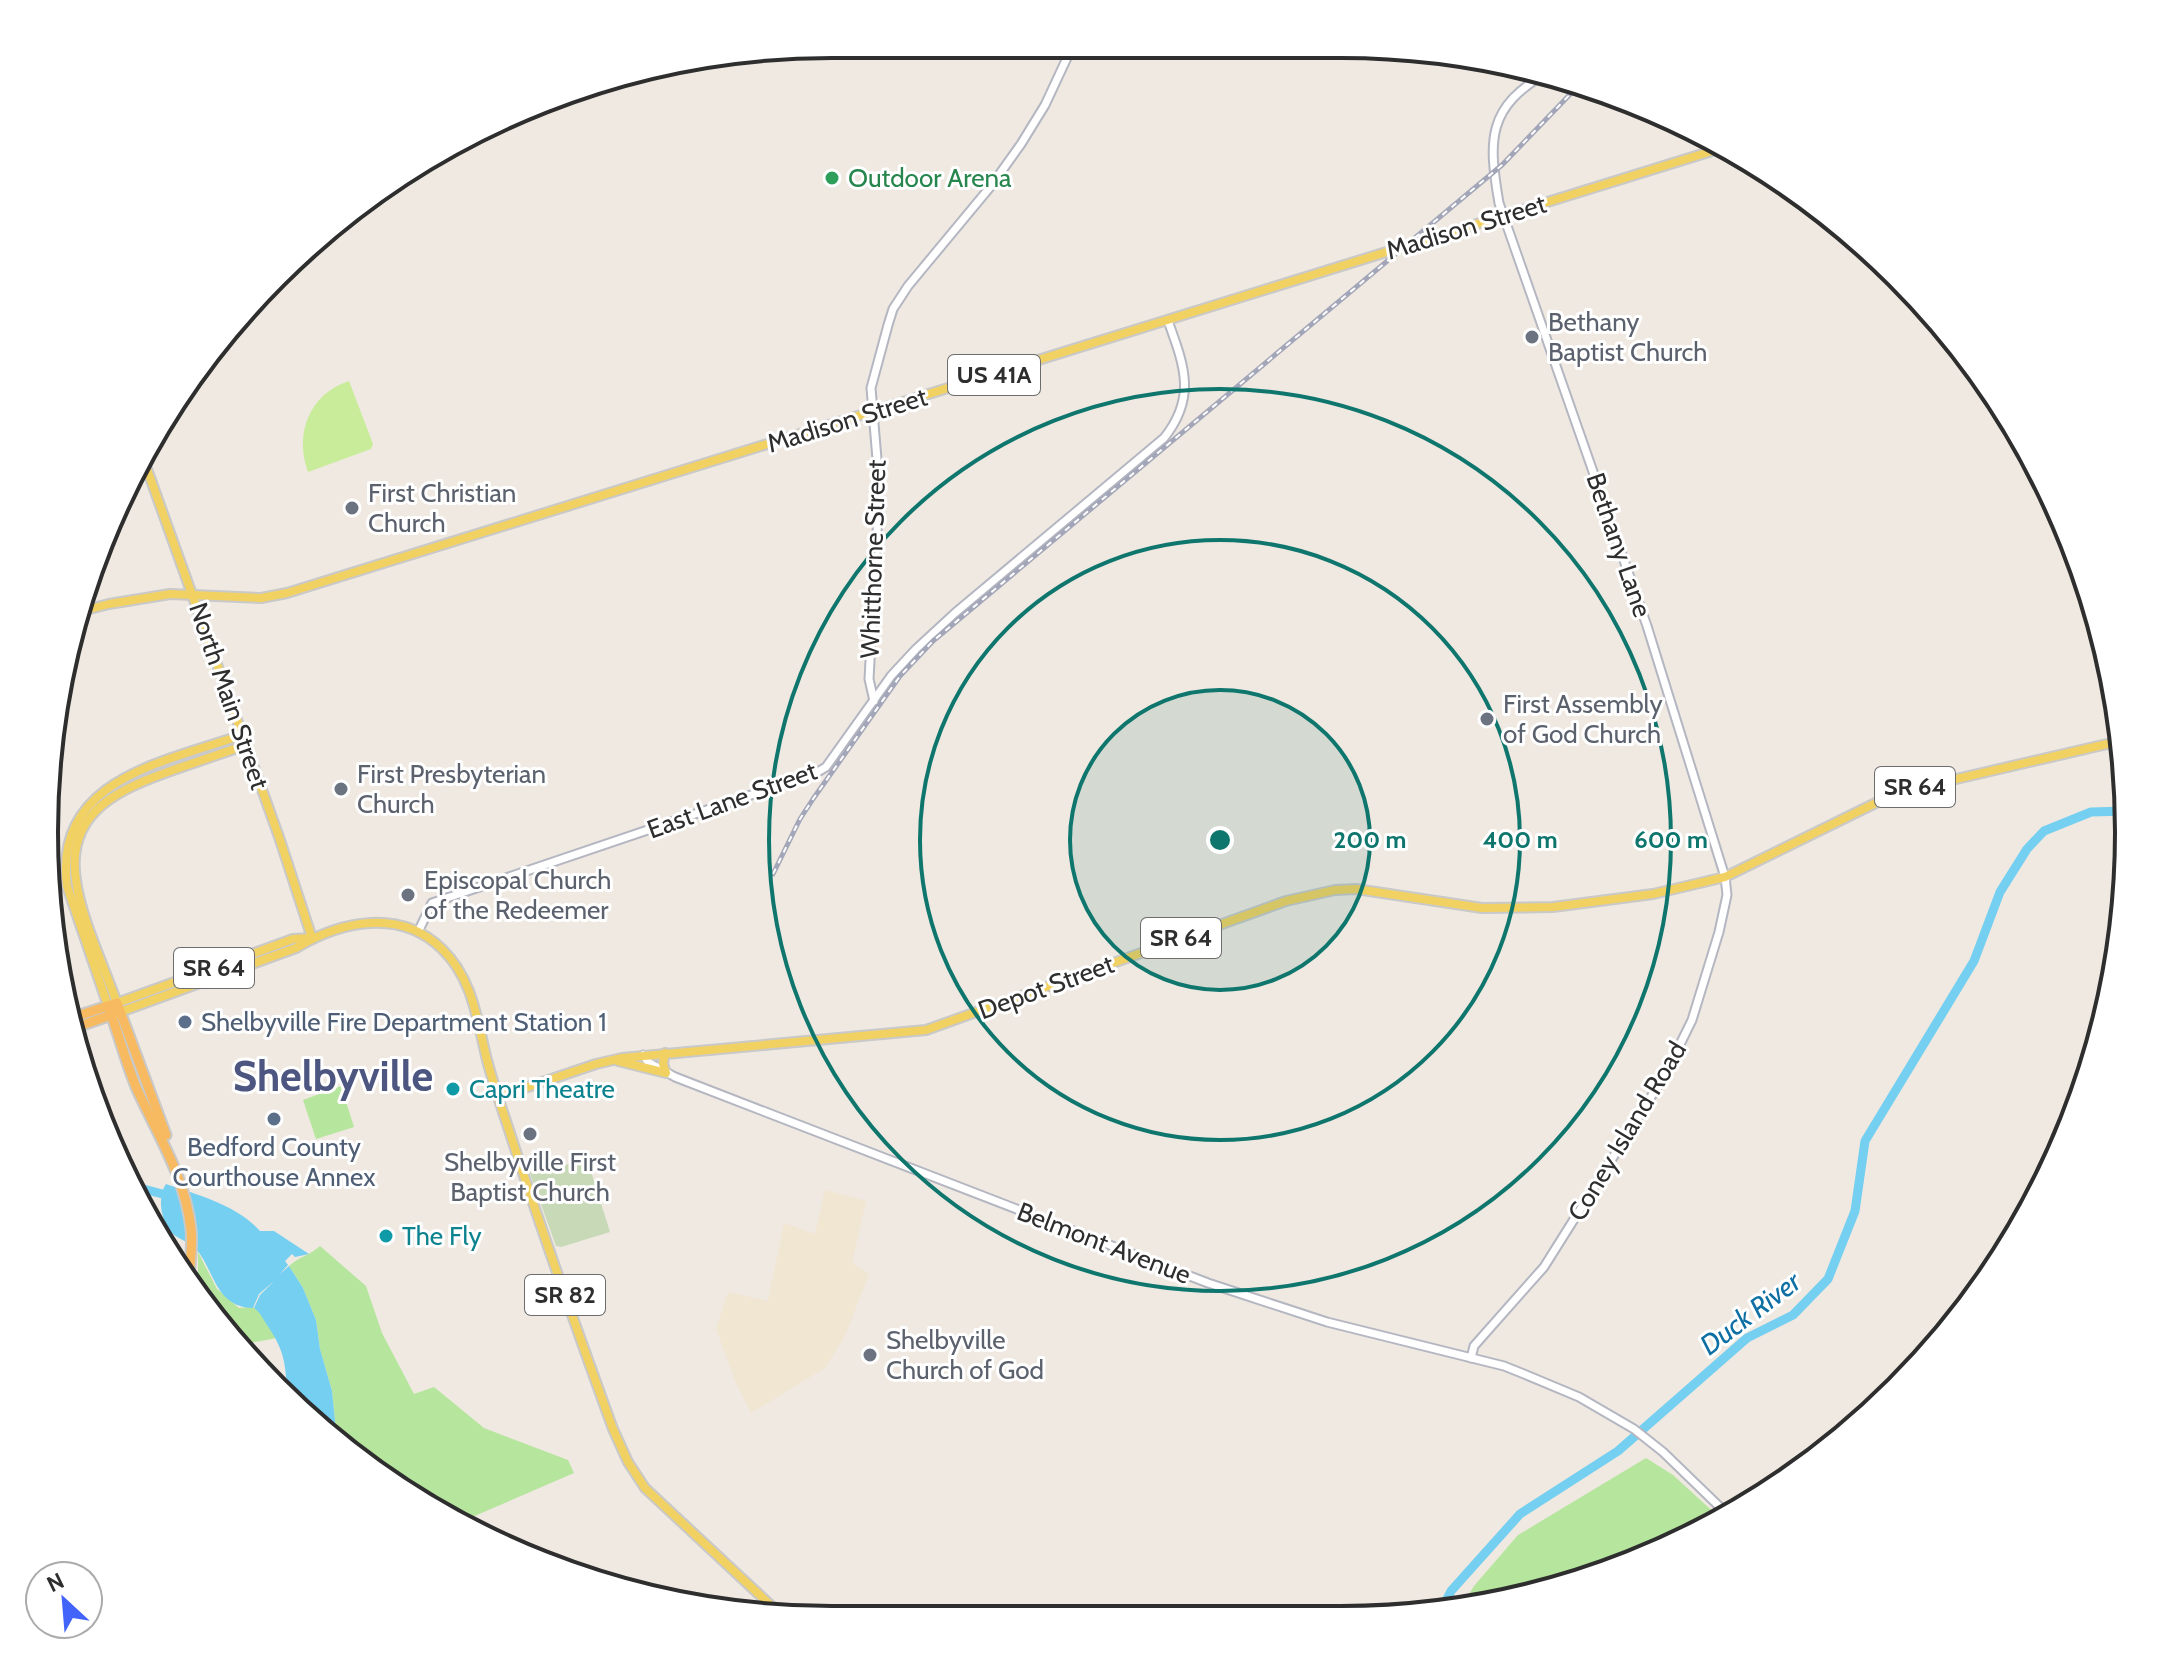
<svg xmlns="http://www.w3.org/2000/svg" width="2173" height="1664" viewBox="0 0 2173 1664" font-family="Cabin,sans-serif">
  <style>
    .education { fill: #f0e6d1 }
    .green { fill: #b6e59e }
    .cemetery { fill: #c8d9b8 }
    .pitch { fill: #c9ec9a }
    .water { fill: #75cff0 }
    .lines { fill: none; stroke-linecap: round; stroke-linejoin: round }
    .river { stroke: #75cff0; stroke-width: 9 }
    .tertiary-casing { stroke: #b4b7c1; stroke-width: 11 }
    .secondary-casing { stroke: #b4b7c1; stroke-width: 11 }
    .primary-casing { stroke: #c9c9c9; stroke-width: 12 }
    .trunk-casing { stroke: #c9c9c9; stroke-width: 13 }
    .tertiary { stroke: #fff; stroke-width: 7 }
    .secondary { stroke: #fff; stroke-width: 7 }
    .primary { stroke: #f2d163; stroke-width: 8 }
    .trunk { stroke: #f8ba60; stroke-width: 9 }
    .rail-casing { stroke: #a3a6b8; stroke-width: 5 }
    .rail { stroke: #fff; stroke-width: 2; stroke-dasharray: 6; stroke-linecap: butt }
    .ring { fill: none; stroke: #0f766e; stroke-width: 4 }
    .leisure-dot { fill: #2e9e5b; stroke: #fff; stroke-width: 3 }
    .worship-dot { fill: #6b7280; stroke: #fff; stroke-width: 3 }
    .service-dot { fill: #5c6f8a; stroke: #fff; stroke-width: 3 }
    .culture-dot { fill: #0f9aa8; stroke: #fff; stroke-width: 3 }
    .labels { text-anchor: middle; stroke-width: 6; stroke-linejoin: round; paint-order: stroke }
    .shield { fill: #fff; stroke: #6d6d6d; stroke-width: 2 }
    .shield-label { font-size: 24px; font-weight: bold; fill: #2e2e2e }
    .leisure-label { font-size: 26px; fill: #27864d; stroke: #fff; text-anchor: start }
    .street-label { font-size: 26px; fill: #2e2e2e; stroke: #fff }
    .worship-label { font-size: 26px; fill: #5b616d; stroke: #fff; text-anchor: start }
    .service-label { font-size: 26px; fill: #4e5e75; stroke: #fff; text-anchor: start }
    .culture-label { font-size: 26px; fill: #0d838f; stroke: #fff; text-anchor: start }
    .water-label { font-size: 28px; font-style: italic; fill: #0d6fa3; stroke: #fff }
    .town-label { font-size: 42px; font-weight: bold; fill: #4d5680; stroke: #fff }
    .rim { fill: none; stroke: #2e2e2e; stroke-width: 4 }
    .centre { fill: #0f766e; stroke: #fff; stroke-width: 4 }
    .ring-label { font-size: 24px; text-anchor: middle; font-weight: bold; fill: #0f766e; stroke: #fff; stroke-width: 6; stroke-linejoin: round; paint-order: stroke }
  </style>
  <rect width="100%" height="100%" fill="#efe9e1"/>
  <!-- education -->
  <polygon class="education" points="825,1190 866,1201 852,1263 869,1274 845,1336 825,1368 751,1413 736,1383 716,1329 728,1292 768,1301 784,1223 815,1234"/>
  <!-- green -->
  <g class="green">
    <polygon points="341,1086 354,1127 316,1139 303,1100"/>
    <path d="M320,1246L366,1286L382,1333L414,1394L434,1387L484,1428L568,1460L574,1473L463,1521L395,1487L337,1440L332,1391L320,1349L316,1320L303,1288L289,1266C299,1257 310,1255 320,1246Z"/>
    <path d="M198,1252L217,1289L239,1308C244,1308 250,1306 255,1308C261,1310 272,1331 277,1338L239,1345L198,1295Z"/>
    <polygon points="1646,1458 1673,1475 1719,1517 1595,1578 1459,1610 1474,1586 1518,1535"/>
  </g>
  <!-- cemetery -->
  <polygon class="cemetery" points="554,1158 558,1168 575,1161 577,1164 588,1162 610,1232 561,1247 556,1246 528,1168"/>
  <!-- pitch -->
  <path class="pitch" d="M349,381L373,444L371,449L308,472C294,434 309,394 349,381Z"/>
  <!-- water -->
  <path class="water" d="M166,1184C198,1195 237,1205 260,1231H274L309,1254L295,1257L292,1254L285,1261L288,1265L280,1274L289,1266L303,1288L316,1320L320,1349L332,1391L337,1440L288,1400C285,1368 287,1355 269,1328C263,1320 262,1314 254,1308L260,1295L274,1281L259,1294L253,1308C215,1307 215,1271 196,1249C189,1241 176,1239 170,1231C161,1219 157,1197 166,1184Z"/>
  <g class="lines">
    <!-- river -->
    <g class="river">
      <polyline points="136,1187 170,1196"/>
      <polyline points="1440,1613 1451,1591 1520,1514 1618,1451 1747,1338 1793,1315 1828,1279 1855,1211 1865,1141 1974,961 2000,892 2027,849 2044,831 2091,812 2127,811"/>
    </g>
    <!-- tertiary casing -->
    <g class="tertiary-casing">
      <g id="tertiary">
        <polyline points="874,701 869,679 878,515 878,471 871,388 888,325 893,309 908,286 991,186 1021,144 1045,105 1073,45"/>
        <path d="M418,932L432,903L816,773L826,767L891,676L916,649L955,613L1164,438C1197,397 1184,365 1168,321"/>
        <path d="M1471,1358L1474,1346L1544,1267L1666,1073L1692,1020L1719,932L1727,895L1725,877L1647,626L1499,203C1488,139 1487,107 1548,72"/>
      </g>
    </g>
    <!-- secondary casing -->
    <g class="secondary-casing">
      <polyline id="secondary" points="643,1055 648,1062 675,1077 1208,1283 1327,1322 1504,1366 1524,1374 1579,1397 1634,1429 1663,1452 1726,1513"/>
    </g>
    <!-- primary casing -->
    <g class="primary-casing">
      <g id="primary">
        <polyline points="142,455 279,837 312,938"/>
        <polyline points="78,612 109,604 170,594 261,598 287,593 1725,147"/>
        <path d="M246,745C222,753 199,761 176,769C122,788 65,810 76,880C81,918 104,966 117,1003L293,939L312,938"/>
        <path d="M108,1006L67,886C53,779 165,762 242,735"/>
        <path d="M120,1012L296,948C341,921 400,908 442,949C473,979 477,1020 487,1060C493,1083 501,1106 509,1130C541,1230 577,1330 613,1429L628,1462L645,1488L779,1613"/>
        <polyline points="618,1061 666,1073 663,1064 665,1053"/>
        <polyline points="498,1097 596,1064 622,1058 926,1030 1286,901 1335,890 1356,889 1482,908 1553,907 1653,894 1725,877 1896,793 2120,741"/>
      </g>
    </g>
    <!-- trunk casing -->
    <g class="trunk-casing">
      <g id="trunk">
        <path d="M108,1006C118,1032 125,1060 136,1087C157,1134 185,1176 191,1229C193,1248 190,1265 188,1284"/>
        <polyline points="68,1019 117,1003 166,1135"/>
        <polyline points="71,1029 117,1013"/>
      </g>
    </g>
    <!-- tertiary -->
    <use href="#tertiary" class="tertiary"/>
    <!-- secondary -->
    <use href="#secondary" class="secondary"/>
    <!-- primary -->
    <use href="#primary" class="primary"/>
    <!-- trunk -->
    <use href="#trunk" class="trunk"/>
    <!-- rail casing -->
    <g class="rail-casing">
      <polyline id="rail" points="773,874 800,819 813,799 900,676 933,641 1502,165 1580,84"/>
    </g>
    <!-- rail -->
    <use href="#rail" class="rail"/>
  </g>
  <!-- distance rings -->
  <circle cx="1220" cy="840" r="150" fill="#0f766e" fill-opacity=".12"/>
  <g class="ring">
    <circle cx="1220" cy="840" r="150"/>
    <circle cx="1220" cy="840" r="300"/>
    <circle cx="1220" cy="840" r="451"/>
  </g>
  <!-- markers -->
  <circle class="leisure-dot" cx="832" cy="178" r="8"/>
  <g class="worship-dot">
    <circle cx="1532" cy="337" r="8"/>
    <circle cx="352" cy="508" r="8"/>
    <circle cx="1487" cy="719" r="8"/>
    <circle cx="341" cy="789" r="8"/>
    <circle cx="408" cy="895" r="8"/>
    <circle cx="530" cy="1134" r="8"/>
    <circle cx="870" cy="1355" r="8"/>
  </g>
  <g class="service-dot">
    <circle cx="185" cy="1022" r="8"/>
    <circle cx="274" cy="1119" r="8"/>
  </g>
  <g class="culture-dot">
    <circle cx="453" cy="1089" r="8"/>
    <circle cx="386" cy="1236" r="8"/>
  </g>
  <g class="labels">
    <!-- shield labels -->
    <g class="shield">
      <rect x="948" y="355" width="92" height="40" rx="6"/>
      <rect x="1875" y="767" width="80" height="40" rx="6"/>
      <rect x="1141" y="918" width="80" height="40" rx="6"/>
      <rect x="174" y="948" width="80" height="40" rx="6"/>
      <rect x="525" y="1275" width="80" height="40" rx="6"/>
    </g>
    <g class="shield-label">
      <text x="994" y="383">US 41A</text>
      <text x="1915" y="795">SR 64</text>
      <text x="1181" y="946">SR 64</text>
      <text x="214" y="976">SR 64</text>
      <text x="565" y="1303">SR 82</text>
    </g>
    <!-- leisure labels -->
    <g class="leisure-label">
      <text x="848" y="187">Outdoor Arena</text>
    </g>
    <!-- street labels -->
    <g class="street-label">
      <text transform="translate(1466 227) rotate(-17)" y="9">Madison Street</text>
      <text transform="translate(847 420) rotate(-17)" y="9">Madison Street</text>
      <text transform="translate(1619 545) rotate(71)" y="9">Bethany Lane</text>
      <text transform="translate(873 559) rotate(-88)" y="9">Whitthorne Street</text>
      <text transform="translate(229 696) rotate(71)" y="9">North Main Street</text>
      <text transform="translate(732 800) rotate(-20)" y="9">East Lane Street</text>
      <text transform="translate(1046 987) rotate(-20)" y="9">Depot Street</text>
      <text transform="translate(1627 1131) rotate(-59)" y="9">Coney Island Road</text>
      <text transform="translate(1104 1243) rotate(21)" y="9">Belmont Avenue</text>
    </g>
    <!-- worship labels -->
    <g class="worship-label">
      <text x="1548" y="331">Bethany<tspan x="1548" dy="30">Baptist Church</tspan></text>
      <text x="368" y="502">First Christian<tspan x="368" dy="30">Church</tspan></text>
      <text x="1503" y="713">First Assembly<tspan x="1503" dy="30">of God Church</tspan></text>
      <text x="357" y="783">First Presbyterian<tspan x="357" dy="30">Church</tspan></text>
      <text x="424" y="889">Episcopal Church<tspan x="424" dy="30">of the Redeemer</tspan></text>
      <text x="530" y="1171" text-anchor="middle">Shelbyville First<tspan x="530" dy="30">Baptist Church</tspan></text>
      <text x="886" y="1349">Shelbyville<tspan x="886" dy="30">Church of God</tspan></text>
    </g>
    <!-- service labels -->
    <g class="service-label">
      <text x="201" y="1031">Shelbyville Fire Department Station 1</text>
      <text x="274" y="1156" text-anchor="middle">Bedford County<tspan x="274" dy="30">Courthouse Annex</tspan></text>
    </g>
    <!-- culture labels -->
    <g class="culture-label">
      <text x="469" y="1098">Capri Theatre</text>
      <text x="402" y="1245">The Fly</text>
    </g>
    <!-- water labels -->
    <g class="water-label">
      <text transform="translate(1750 1313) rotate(-37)" y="10">Duck River</text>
    </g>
    <!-- town labels -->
    <g class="town-label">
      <text x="333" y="1091">Shelbyville</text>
    </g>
  </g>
  <!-- crop -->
  <path d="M0 0H2173V1664H0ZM832 58H1341A774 774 0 0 1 2115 832V832A774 774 0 0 1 1341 1606H832A774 774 0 0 1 58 832V832A774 774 0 0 1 832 58Z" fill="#fff" fill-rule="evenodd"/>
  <path class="rim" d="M832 58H1341A774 774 0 0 1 2115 832V832A774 774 0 0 1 1341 1606H832A774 774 0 0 1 58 832V832A774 774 0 0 1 832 58Z"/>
  <circle cx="1220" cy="840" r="12" class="centre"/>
  <g class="ring-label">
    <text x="1370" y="848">200 m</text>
    <text x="1520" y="848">400 m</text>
    <text x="1671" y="848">600 m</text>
  </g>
  <!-- north arrow -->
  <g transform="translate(64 1600) rotate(334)"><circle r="38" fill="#ffffff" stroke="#ababab" stroke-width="2"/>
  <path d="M0-6L14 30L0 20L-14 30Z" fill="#4264fb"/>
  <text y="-12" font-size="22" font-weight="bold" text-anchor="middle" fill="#2e2e2e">N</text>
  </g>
</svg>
